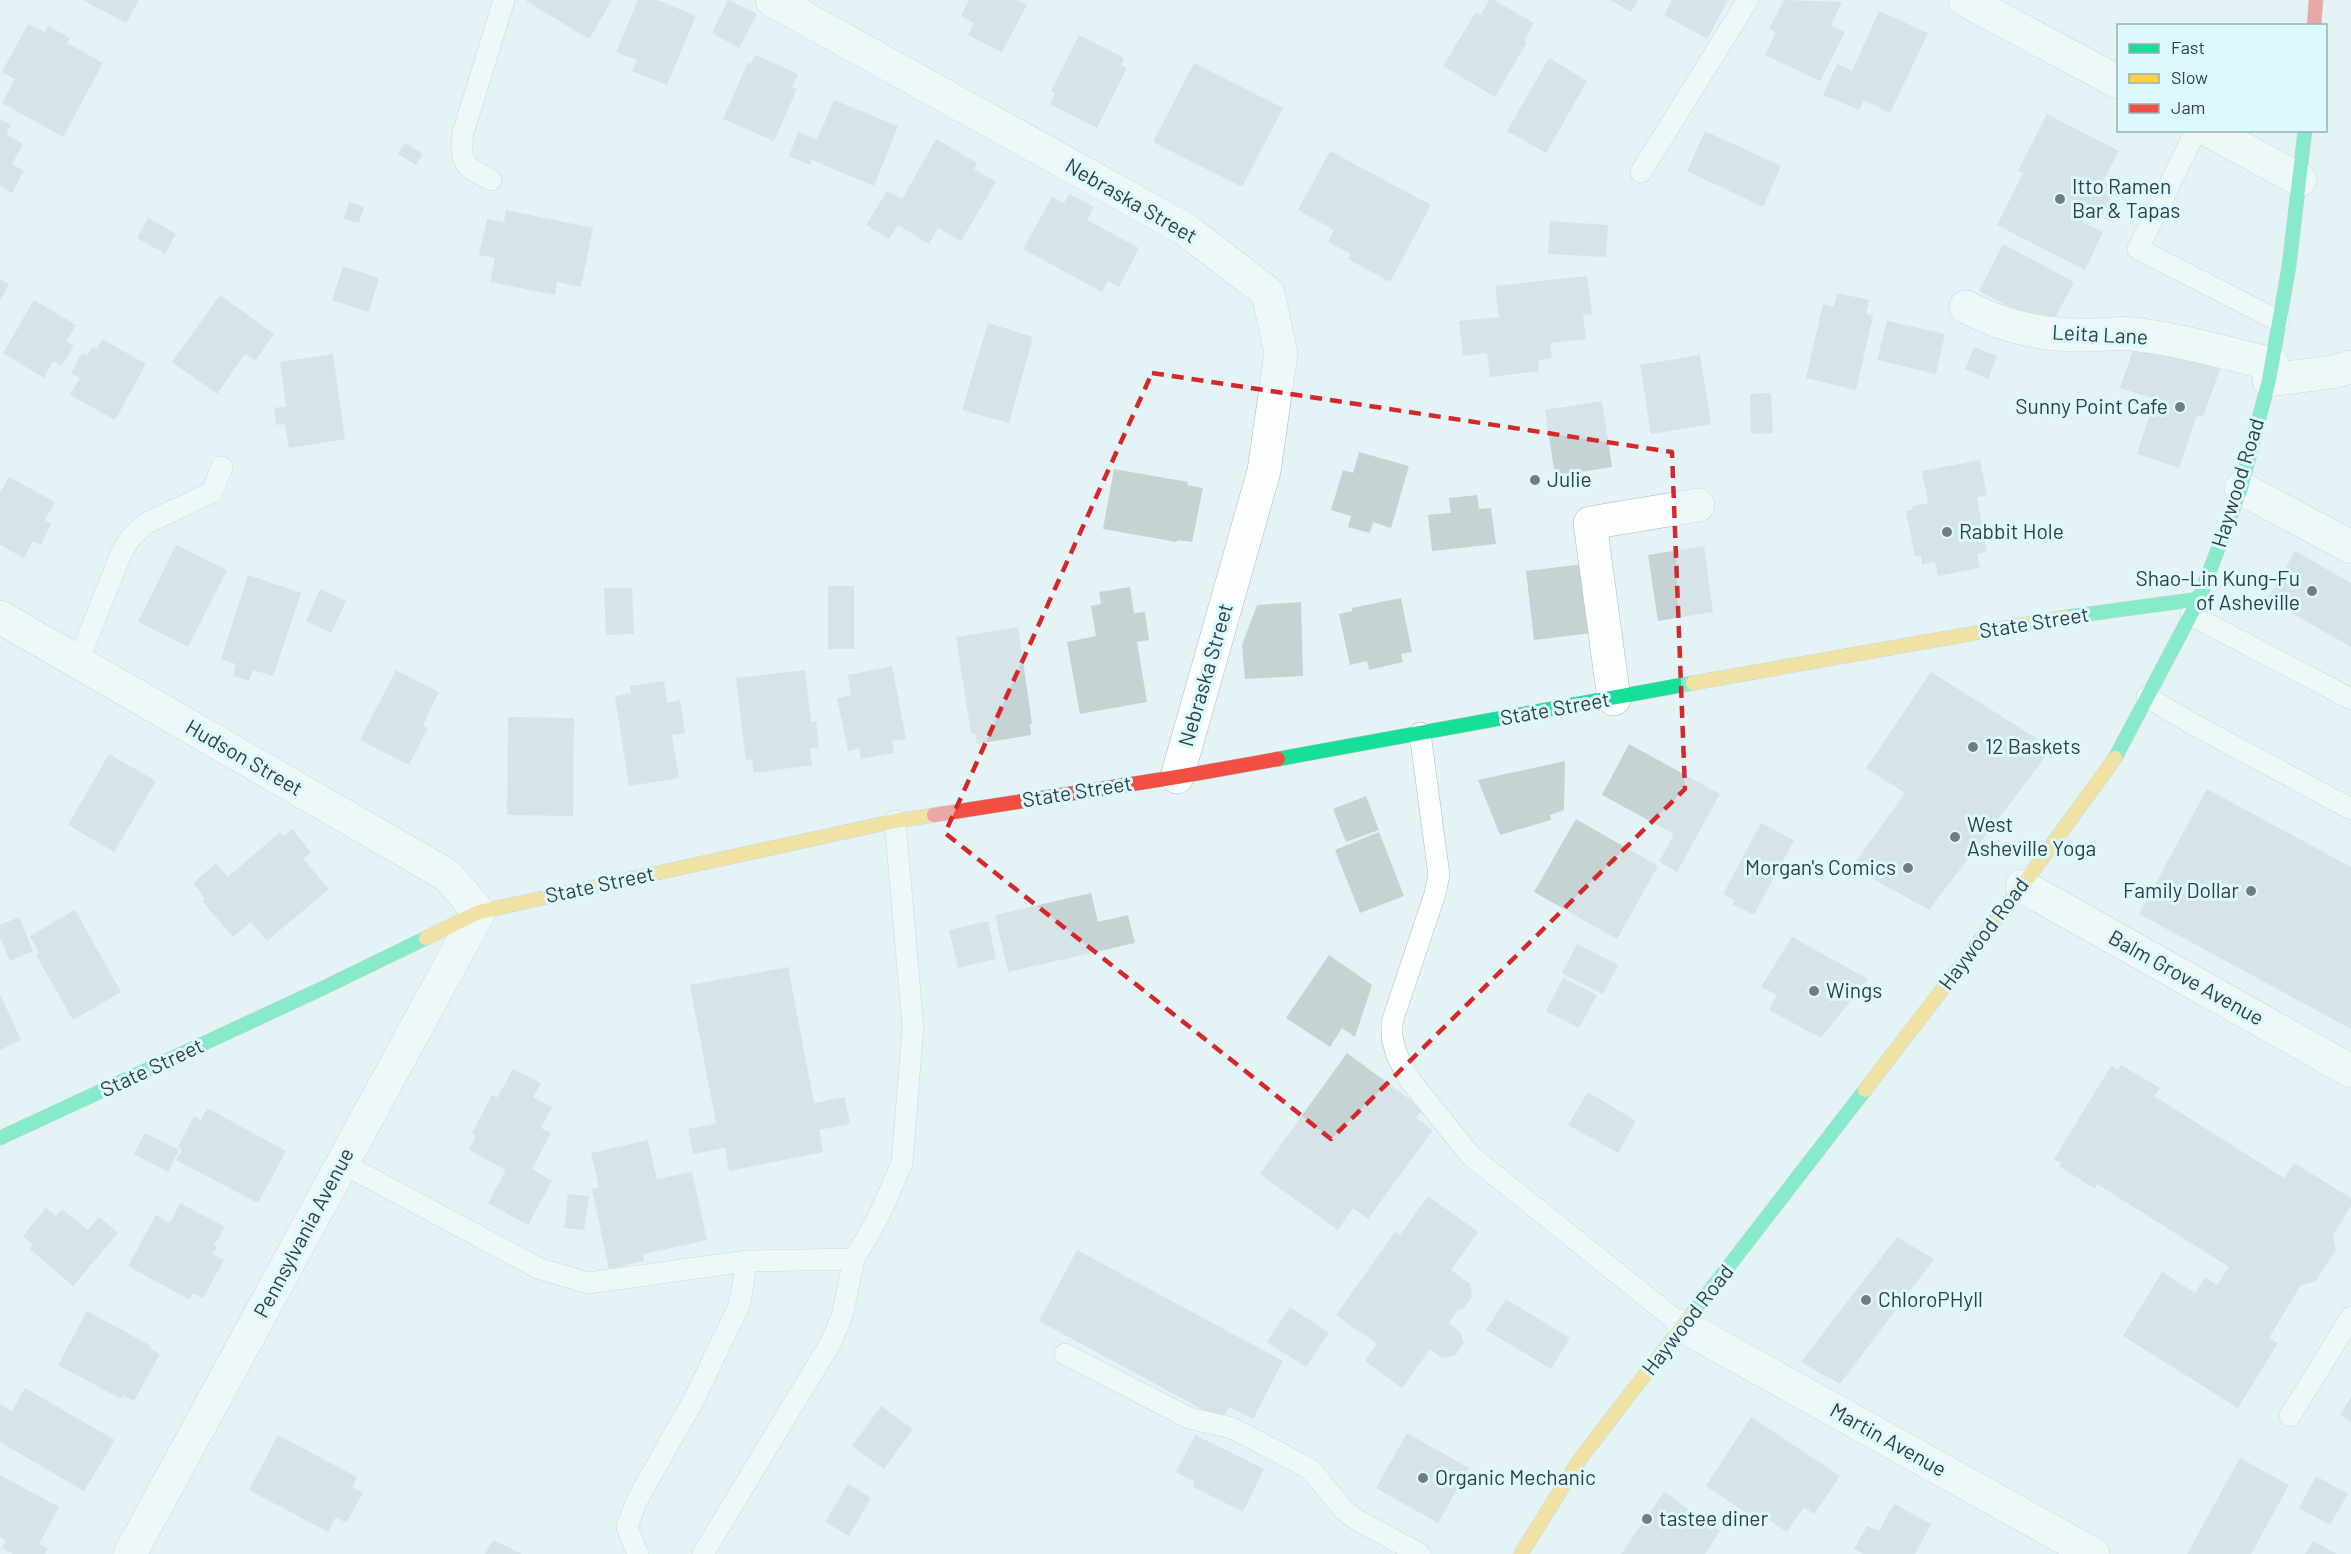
<svg xmlns="http://www.w3.org/2000/svg" width="2351" height="1554" viewBox="0 0 2351 1554" font-family="Barlow,sans-serif">
  <style>
    .building { fill: #c6d3d4 }
    .lines { fill: none; stroke-linecap: round; stroke-linejoin: round }
    .lane-casing { stroke: #adb9bc; stroke-width: 22 }
    .street-casing { stroke: #adb9bc; stroke-width: 34 }
    .fast-casing { stroke: #adb9bc; stroke-width: 15 }
    .slow-casing { stroke: #adb9bc; stroke-width: 15 }
    .jam-casing { stroke: #adb9bc; stroke-width: 15 }
    .lane { stroke: #fbfdfe; stroke-width: 21 }
    .street { stroke: #fbfdfe; stroke-width: 33 }
    .fast { stroke: #16e098; stroke-width: 14 }
    .slow { stroke: #ffcf43; stroke-width: 14 }
    .jam { stroke: #f24e42; stroke-width: 14 }
    .marked { fill: none; stroke: #d62828; stroke-width: 4.5; stroke-dasharray: 12 8; stroke-linejoin: round }
    .poi-dot { fill: #717e80; stroke: #dbf9fe; stroke-width: 2 }
    .labels { text-anchor: middle; stroke-width: 6; stroke-linejoin: round; paint-order: stroke }
    .poi-label { font-size: 21px; fill: #333f41; stroke: #dbf9fe; text-anchor: start }
    .street-label { font-size: 21px; fill: #333f41; stroke: #dbf9fe }
  </style>
  <rect width="100%" height="100%" fill="#e3f3f6"/>
  <!-- building -->
  <g class="building">
    <polygon points="83,0 139,0 126,23"/>
    <polygon points="527,0 612,0 589,39 526,1"/>
    <polygon points="638,0 657,0 696,16 667,85 632,71 637,60 616,52"/>
    <polygon points="728,0 757,14 739,48 712,33"/>
    <polygon points="969,0 1017,0 1027,5 1002,52 968,35 974,23 961,16"/>
    <polygon points="1489,0 1494,0 1534,23 1524,40 1527,42 1495,97 1443,66 1476,12 1481,15"/>
    <polygon points="1610,0 1638,0 1631,12"/>
    <polygon points="1672,0 1728,0 1707,39 1664,15"/>
    <polygon points="1784,0 1842,2 1831,25 1845,32 1820,81 1765,55 1776,32 1769,29"/>
    <polygon points="1879,11 1928,33 1890,113 1864,100 1859,110 1823,95 1837,64 1852,71"/>
    <polygon points="28,24 45,32 48,26 70,38 67,43 103,63 63,137 2,103 15,79 2,72"/>
    <polygon points="1079,35 1124,58 1121,65 1127,68 1097,128 1050,104 1055,93 1051,91"/>
    <polygon points="755,55 798,74 792,87 797,89 774,141 723,119 748,62 751,64"/>
    <polygon points="1549,58 1587,81 1546,153 1507,131"/>
    <polygon points="1194,63 1283,108 1242,187 1153,142"/>
    <polygon points="834,100 898,126 874,186 812,160 810,165 789,156 798,132 817,140"/>
    <polygon points="2047,114 2119,151 2103,181 2116,188 2101,218 2087,211 2082,222 2103,232 2085,270 1997,225 2023,173 2018,171"/>
    <polygon points="0,119 11,125 6,134 23,144 12,164 24,171 12,193 0,186"/>
    <polygon points="1705,131 1781,166 1763,207 1687,171"/>
    <polygon points="936,139 977,163 974,169 996,182 961,241 938,228 929,244 898,225 889,239 866,225 887,191 902,199"/>
    <polygon points="405,143 423,154 416,165 398,154"/>
    <polygon points="1330,151 1431,205 1390,282 1348,259 1351,254 1328,242 1334,230 1298,210"/>
    <polygon points="1069,194 1094,207 1087,220 1139,248 1119,287 1108,281 1102,292 1023,249 1052,197 1064,203"/>
    <polygon points="349,202 364,207 359,223 344,219"/>
    <polygon points="506,210 593,228 581,287 557,282 555,295 490,282 495,258 479,255 487,219 504,222"/>
    <polygon points="148,218 176,234 165,254 137,238"/>
    <polygon points="1550,221 1608,225 1606,257 1548,254"/>
    <polygon points="2003,244 2074,282 2054,320 2042,314 2038,322 1979,291"/>
    <polygon points="343,266 379,278 369,312 332,300"/>
    <polygon points="1587,276 1592,314 1583,315 1586,339 1550,343 1552,358 1538,360 1539,371 1490,377 1487,353 1463,356 1459,321 1499,317 1495,286"/>
    <polygon points="0,279 9,284 0,301"/>
    <polygon points="1837,293 1869,300 1866,314 1873,316 1856,390 1806,378 1823,304 1834,307"/>
    <polygon points="220,295 274,334 255,361 245,354 217,394 172,362"/>
    <polygon points="34,300 76,325 66,341 74,346 61,366 53,361 44,378 3,353"/>
    <polygon points="1887,321 1945,334 1936,374 1877,360"/>
    <polygon points="988,323 1033,337 1009,423 962,410"/>
    <polygon points="102,339 146,364 115,420 70,395 80,378 71,373 82,353 87,356 92,347 97,349"/>
    <polygon points="2136,341 2220,369 2203,417 2197,415 2179,468 2137,454 2155,399 2120,388"/>
    <polygon points="1974,347 1997,356 1988,379 1965,369"/>
    <polygon points="333,354 345,439 289,448 285,424 276,425 274,408 286,406 280,362"/>
    <polygon points="1700,355 1711,424 1651,434 1640,365"/>
    <polygon points="1771,393 1773,433 1751,434 1750,394"/>
    <polygon points="1602,401 1612,467 1555,476 1545,410"/>
    <polygon points="1359,452 1409,466 1391,528 1373,522 1370,533 1348,527 1351,516 1331,510 1343,470 1353,473"/>
    <polygon points="1980,460 1987,496 1977,497 1987,552 1977,554 1980,568 1938,576 1935,562 1922,565 1921,555 1915,556 1906,511 1912,510 1912,506 1928,503 1922,471"/>
    <polygon points="1114,469 1188,482 1187,485 1203,488 1192,542 1177,540 1177,542 1103,529"/>
    <polygon points="9,477 55,502 45,520 51,524 41,545 33,541 24,558 0,545 0,493"/>
    <polygon points="1477,495 1479,509 1491,508 1496,544 1432,551 1428,515 1451,513 1449,498"/>
    <polygon points="176,545 227,570 188,647 138,622"/>
    <polygon points="1704,546 1713,612 1658,621 1648,555"/>
    <polygon points="2295,551 2351,583 2351,647 2267,599"/>
    <polygon points="1584,564 1592,633 1534,640 1526,571"/>
    <polygon points="248,575 301,593 273,676 253,670 249,681 233,676 236,664 221,659"/>
    <rect x="828" y="586" width="26" height="63"/>
    <polygon points="1130,587 1134,613 1145,612 1149,640 1137,642 1147,702 1080,714 1067,642 1096,636 1091,606 1101,604 1099,592"/>
    <polygon points="604,588 632,588 634,634 606,635"/>
    <polygon points="320,589 346,601 331,633 306,621"/>
    <polygon points="1401,598 1412,652 1401,654 1403,662 1369,670 1367,661 1350,665 1339,614 1352,611 1352,608"/>
    <polygon points="1301,602 1303,676 1245,679 1242,645 1257,605"/>
    <polygon points="1018,627 1032,723 1030,724 1031,735 977,744 975,733 971,733 956,637"/>
    <polygon points="892,666 906,739 892,741 894,753 861,759 859,748 848,751 837,698 851,695 848,675"/>
    <polygon points="396,670 439,692 423,725 428,728 409,765 360,740"/>
    <polygon points="805,670 811,722 816,721 819,747 810,748 812,765 754,773 752,759 746,761 736,678"/>
    <polygon points="1931,672 2052,748 1929,910 1852,867 1905,793 1866,768"/>
    <polygon points="664,681 667,703 680,700 685,733 672,735 679,778 629,786 615,696 631,693 630,686"/>
    <polygon points="508,717 574,718 573,816 507,815"/>
    <polygon points="1629,744 1720,794 1677,872 1659,862 1674,834 1602,795"/>
    <polygon points="109,754 156,781 114,852 68,825"/>
    <polygon points="1565,761 1564,810 1550,815 1551,820 1500,835 1478,780"/>
    <polygon points="2207,789 2351,867 2351,1029 2139,914"/>
    <polygon points="1366,796 1379,830 1346,842 1333,809"/>
    <polygon points="1576,819 1658,866 1617,939 1534,892"/>
    <polygon points="1761,823 1794,840 1754,915 1732,904 1735,901 1723,894"/>
    <polygon points="292,829 311,852 303,859 329,889 267,941 251,922 233,937 202,901 205,898 193,883 216,863 228,877 280,832 284,836"/>
    <polygon points="1379,832 1404,896 1360,913 1335,850"/>
    <polygon points="1091,893 1098,922 1128,915 1135,943 1008,972 995,915"/>
    <polygon points="75,910 121,992 73,1020 36,955 39,953 30,936"/>
    <polygon points="19,917 33,951 10,961 0,937 0,925"/>
    <polygon points="988,921 996,959 958,968 949,930"/>
    <polygon points="1792,937 1868,979 1821,1038 1769,1010 1777,995 1761,987"/>
    <polygon points="1577,944 1618,965 1603,994 1562,973"/>
    <polygon points="1329,955 1372,985 1355,1037 1342,1028 1330,1047 1286,1018"/>
    <polygon points="788,967 814,1103 845,1097 850,1124 819,1130 823,1152 729,1171 725,1148 693,1154 688,1129 716,1124 690,985"/>
    <polygon points="1563,978 1597,995 1579,1028 1546,1011"/>
    <polygon points="0,994 21,1040 0,1050"/>
    <polygon points="1347,1053 1423,1109 1416,1118 1433,1130 1368,1219 1353,1208 1338,1230 1260,1174"/>
    <polygon points="2121,1065 2160,1088 2154,1096 2284,1178 2294,1163 2351,1198 2351,1206 2333,1235 2336,1250 2315,1282 2301,1285 2269,1338 2278,1343 2238,1408 2123,1336 2162,1272 2195,1293 2205,1277 2217,1285 2229,1267 2097,1184 2095,1189 2059,1166 2061,1163 2054,1159 2111,1066 2118,1070"/>
    <polygon points="513,1069 541,1083 533,1097 552,1107 541,1128 551,1133 532,1169 552,1181 528,1225 488,1203 506,1170 469,1150 476,1136 472,1133 492,1095 497,1098"/>
    <polygon points="1588,1092 1636,1121 1618,1153 1568,1125"/>
    <polygon points="207,1108 286,1151 258,1203 176,1160 182,1150 178,1147 194,1116 201,1120"/>
    <polygon points="145,1133 179,1150 168,1172 134,1154"/>
    <polygon points="648,1140 657,1179 692,1172 707,1240 643,1254 644,1261 609,1269 592,1189 599,1187 591,1153"/>
    <polygon points="568,1194 589,1196 584,1230 564,1228"/>
    <polygon points="1428,1196 1478,1232 1451,1270 1470,1284 1472,1297 1463,1309 1458,1309 1449,1323 1460,1332 1464,1343 1455,1356 1442,1358 1430,1349 1402,1388 1365,1361 1377,1344 1336,1315 1395,1232 1400,1235"/>
    <polygon points="180,1203 225,1227 214,1245 217,1247 213,1254 224,1260 203,1298 193,1293 190,1300 128,1266 156,1215 170,1223"/>
    <polygon points="46,1208 56,1216 62,1209 88,1230 99,1217 118,1233 73,1286 30,1249 33,1245 23,1236"/>
    <polygon points="1897,1237 1934,1259 1840,1384 1801,1362"/>
    <polygon points="1077,1250 1283,1361 1253,1419 1229,1407 1222,1420 1039,1321"/>
    <polygon points="1506,1299 1570,1338 1551,1369 1486,1330"/>
    <polygon points="1290,1307 1329,1333 1306,1367 1267,1342"/>
    <polygon points="87,1311 151,1346 150,1349 160,1354 134,1401 123,1395 121,1399 58,1365"/>
    <polygon points="25,1388 115,1440 84,1491 0,1442 0,1404 12,1411"/>
    <polygon points="2351,1397 2351,1422 2340,1415"/>
    <polygon points="881,1406 913,1429 884,1469 852,1446"/>
    <polygon points="1751,1417 1840,1476 1814,1514 1804,1507 1787,1532 1764,1517 1760,1522 1706,1486"/>
    <polygon points="1407,1433 1469,1468 1438,1523 1376,1488"/>
    <polygon points="278,1435 357,1477 352,1487 363,1493 346,1523 336,1517 328,1532 249,1490"/>
    <polygon points="1195,1435 1264,1469 1243,1512 1193,1487 1195,1482 1176,1472"/>
    <polygon points="2240,1458 2289,1485 2251,1554 2187,1554"/>
    <polygon points="0,1475 59,1507 39,1544 48,1548 45,1554 13,1554 2,1548 6,1541 0,1537"/>
    <polygon points="2316,1476 2348,1494 2330,1525 2299,1508"/>
    <polygon points="848,1484 871,1498 849,1536 825,1522"/>
    <polygon points="1664,1492 1720,1531 1705,1554 1621,1554"/>
    <polygon points="1894,1504 1931,1524 1915,1554 1863,1554 1854,1549 1867,1526 1879,1531"/>
    <polygon points="493,1540 522,1554 485,1554"/>
    <polygon points="2313,1541 2337,1554 2305,1554"/>
  </g>
  <g class="lines">
    <!-- lane casing -->
    <g class="lane-casing">
      <g id="lane">
        <polyline points="2196,130 2138,249 2279,321"/>
        <polyline points="1641,172 1748,0"/>
        <path d="M491,180C465,167 459,163 463,133L504,0"/>
        <polyline points="2191,615 2351,699"/>
        <polyline points="78,662 121,554 131,537 147,523 212,492 222,467"/>
        <polyline points="2147,697 2189,722 2351,809"/>
        <polyline points="1420,733 1439,875 1435,894 1392,1022 1392,1037 1396,1053 1409,1079 1471,1156 1683,1326"/>
        <polyline points="342,1163 538,1268 588,1283 747,1261"/>
        <polyline points="1065,1354 1189,1418 1232,1428 1299,1463 1312,1471 1344,1510 1357,1520 1420,1554"/>
        <polyline points="2290,1416 2351,1317"/>
        <polyline points="638,1554 627,1527 637,1500 693,1401 739,1306 747,1261 854,1259"/>
        <polyline points="703,1554 831,1342 842,1316 854,1259 878,1218 902,1163 913,1027 895,821"/>
      </g>
    </g>
    <!-- street casing -->
    <g class="street-casing">
      <g id="street">
        <polyline points="772,0 1185,229 1268,293 1281,353 1264,471 1177,777"/>
        <polyline points="1965,0 2118,82"/>
        <polyline points="2208,130 2300,180"/>
        <path d="M1966,307C2005,328 2046,336 2090,335C2104,335 2118,332 2132,334C2179,339 2225,353 2272,364"/>
        <polyline points="2269,380 2332,372 2351,367"/>
        <polyline points="2241,488 2351,547"/>
        <polyline points="0,617 447,875 479,912 130,1554"/>
        <polyline points="1614,699 1590,523 1698,505"/>
        <polyline points="2022,886 2351,1071"/>
        <polyline points="1683,1326 2093,1554"/>
      </g>
    </g>
    <!-- fast casing -->
    <g class="fast-casing">
      <g id="fast">
        <polyline points="2066,617 2199,599"/>
        <polyline points="2115,758 2199,599 2241,488 2269,380 2289,266 2305,130"/>
        <polyline points="1278,759 1693,683"/>
        <polyline points="0,1138 321,989 426,938"/>
        <polyline points="1691,1315 1865,1090"/>
      </g>
    </g>
    <!-- slow casing -->
    <g class="slow-casing">
      <g id="slow">
        <polyline points="1693,683 2066,617"/>
        <polyline points="426,938 479,912 895,821 934,815"/>
        <polyline points="1865,1090 2022,886 2115,758"/>
        <polyline points="1521,1554 1580,1459 1691,1315"/>
      </g>
    </g>
    <!-- jam casing -->
    <g class="jam-casing">
      <g id="jam">
        <polyline points="2314,26 2316,0"/>
        <polyline points="934,815 1177,777 1278,759"/>
      </g>
    </g>
    <!-- lane -->
    <use href="#lane" class="lane"/>
    <!-- street -->
    <use href="#street" class="street"/>
    <!-- fast -->
    <use href="#fast" class="fast"/>
    <!-- slow -->
    <use href="#slow" class="slow"/>
    <!-- jam -->
    <use href="#jam" class="jam"/>
  </g>
  <!-- marked area -->
  <path d="M0 0H2351V1554H0ZM1152,373L1672,452L1685,789L1331,1139L945,833Z" fill="#e3f3f6" fill-opacity=".55" fill-rule="evenodd"/>
  <path class="marked" d="M1152,373L1672,452L1685,789L1331,1139L945,833Z"/>
  <!-- markers -->
  <g class="poi-dot">
    <circle cx="2060" cy="199" r="6"/>
    <circle cx="2180" cy="407" r="6"/>
    <circle cx="1535" cy="480" r="6"/>
    <circle cx="1947" cy="532" r="6"/>
    <circle cx="2312" cy="591" r="6"/>
    <circle cx="1973" cy="747" r="6"/>
    <circle cx="1955" cy="837" r="6"/>
    <circle cx="1908" cy="868" r="6"/>
    <circle cx="2251" cy="891" r="6"/>
    <circle cx="1814" cy="991" r="6"/>
    <circle cx="1866" cy="1300" r="6"/>
    <circle cx="1423" cy="1478" r="6"/>
    <circle cx="1647" cy="1519" r="6"/>
  </g>
  <g class="labels">
    <!-- poi labels -->
    <g class="poi-label">
      <text x="2072" y="194">Itto Ramen<tspan x="2072" dy="24">Bar &amp; Tapas</tspan></text>
      <text x="2168" y="414" text-anchor="end">Sunny Point Cafe</text>
      <text x="1547" y="487">Julie</text>
      <text x="1959" y="539">Rabbit Hole</text>
      <text x="2300" y="586" text-anchor="end">Shao-Lin Kung-Fu<tspan x="2300" dy="24">of Asheville</tspan></text>
      <text x="1985" y="754">12 Baskets</text>
      <text x="1967" y="832">West<tspan x="1967" dy="24">Asheville Yoga</tspan></text>
      <text x="1896" y="875" text-anchor="end">Morgan's Comics</text>
      <text x="2239" y="898" text-anchor="end">Family Dollar</text>
      <text x="1826" y="998">Wings</text>
      <text x="1878" y="1307">ChloroPHyll</text>
      <text x="1435" y="1485">Organic Mechanic</text>
      <text x="1659" y="1526">tastee diner</text>
    </g>
    <!-- street labels -->
    <g class="street-label">
      <text transform="translate(1131 201) rotate(30)" y="7">Nebraska Street</text>
      <text transform="translate(2100 335) rotate(3)" y="7">Leita Lane</text>
      <text transform="translate(2238 483) rotate(-73)" y="7">Haywood Road</text>
      <text transform="translate(2034 623) rotate(-9)" y="7">State Street</text>
      <text transform="translate(1206 675) rotate(-74)" y="7">Nebraska Street</text>
      <text transform="translate(1555 709) rotate(-10)" y="7">State Street</text>
      <text transform="translate(244 758) rotate(30)" y="7">Hudson Street</text>
      <text transform="translate(1077 792) rotate(-9)" y="7">State Street</text>
      <text transform="translate(600 885) rotate(-12)" y="7">State Street</text>
      <text transform="translate(1984 934) rotate(-53)" y="7">Haywood Road</text>
      <text transform="translate(2186 978) rotate(29)" y="7">Balm Grove Avenue</text>
      <text transform="translate(152 1068) rotate(-25)" y="7">State Street</text>
      <text transform="translate(304 1233) rotate(-62)" y="7">Pennsylvania Avenue</text>
      <text transform="translate(1688 1320) rotate(-52)" y="7">Haywood Road</text>
      <text transform="translate(1888 1440) rotate(29)" y="7">Martin Avenue</text>
    </g>
  </g>
  <!-- legend -->
  <rect x="2117" y="24" width="210" height="108" fill="#dbf9fe" stroke="#98afb2" stroke-width="1.5"/>
  <rect x="2129" y="44" width="30" height="9" fill="#16e098" stroke="#98afb2" stroke-width="1.5"/>
  <text x="2171" y="54" font-size="18" fill="#333f41">Fast</text>
  <rect x="2129" y="74" width="30" height="9" fill="#ffcf43" stroke="#98afb2" stroke-width="1.5"/>
  <text x="2171" y="84" font-size="18" fill="#333f41">Slow</text>
  <rect x="2129" y="104" width="30" height="9" fill="#f24e42" stroke="#98afb2" stroke-width="1.5"/>
  <text x="2171" y="114" font-size="18" fill="#333f41">Jam</text>
</svg>
